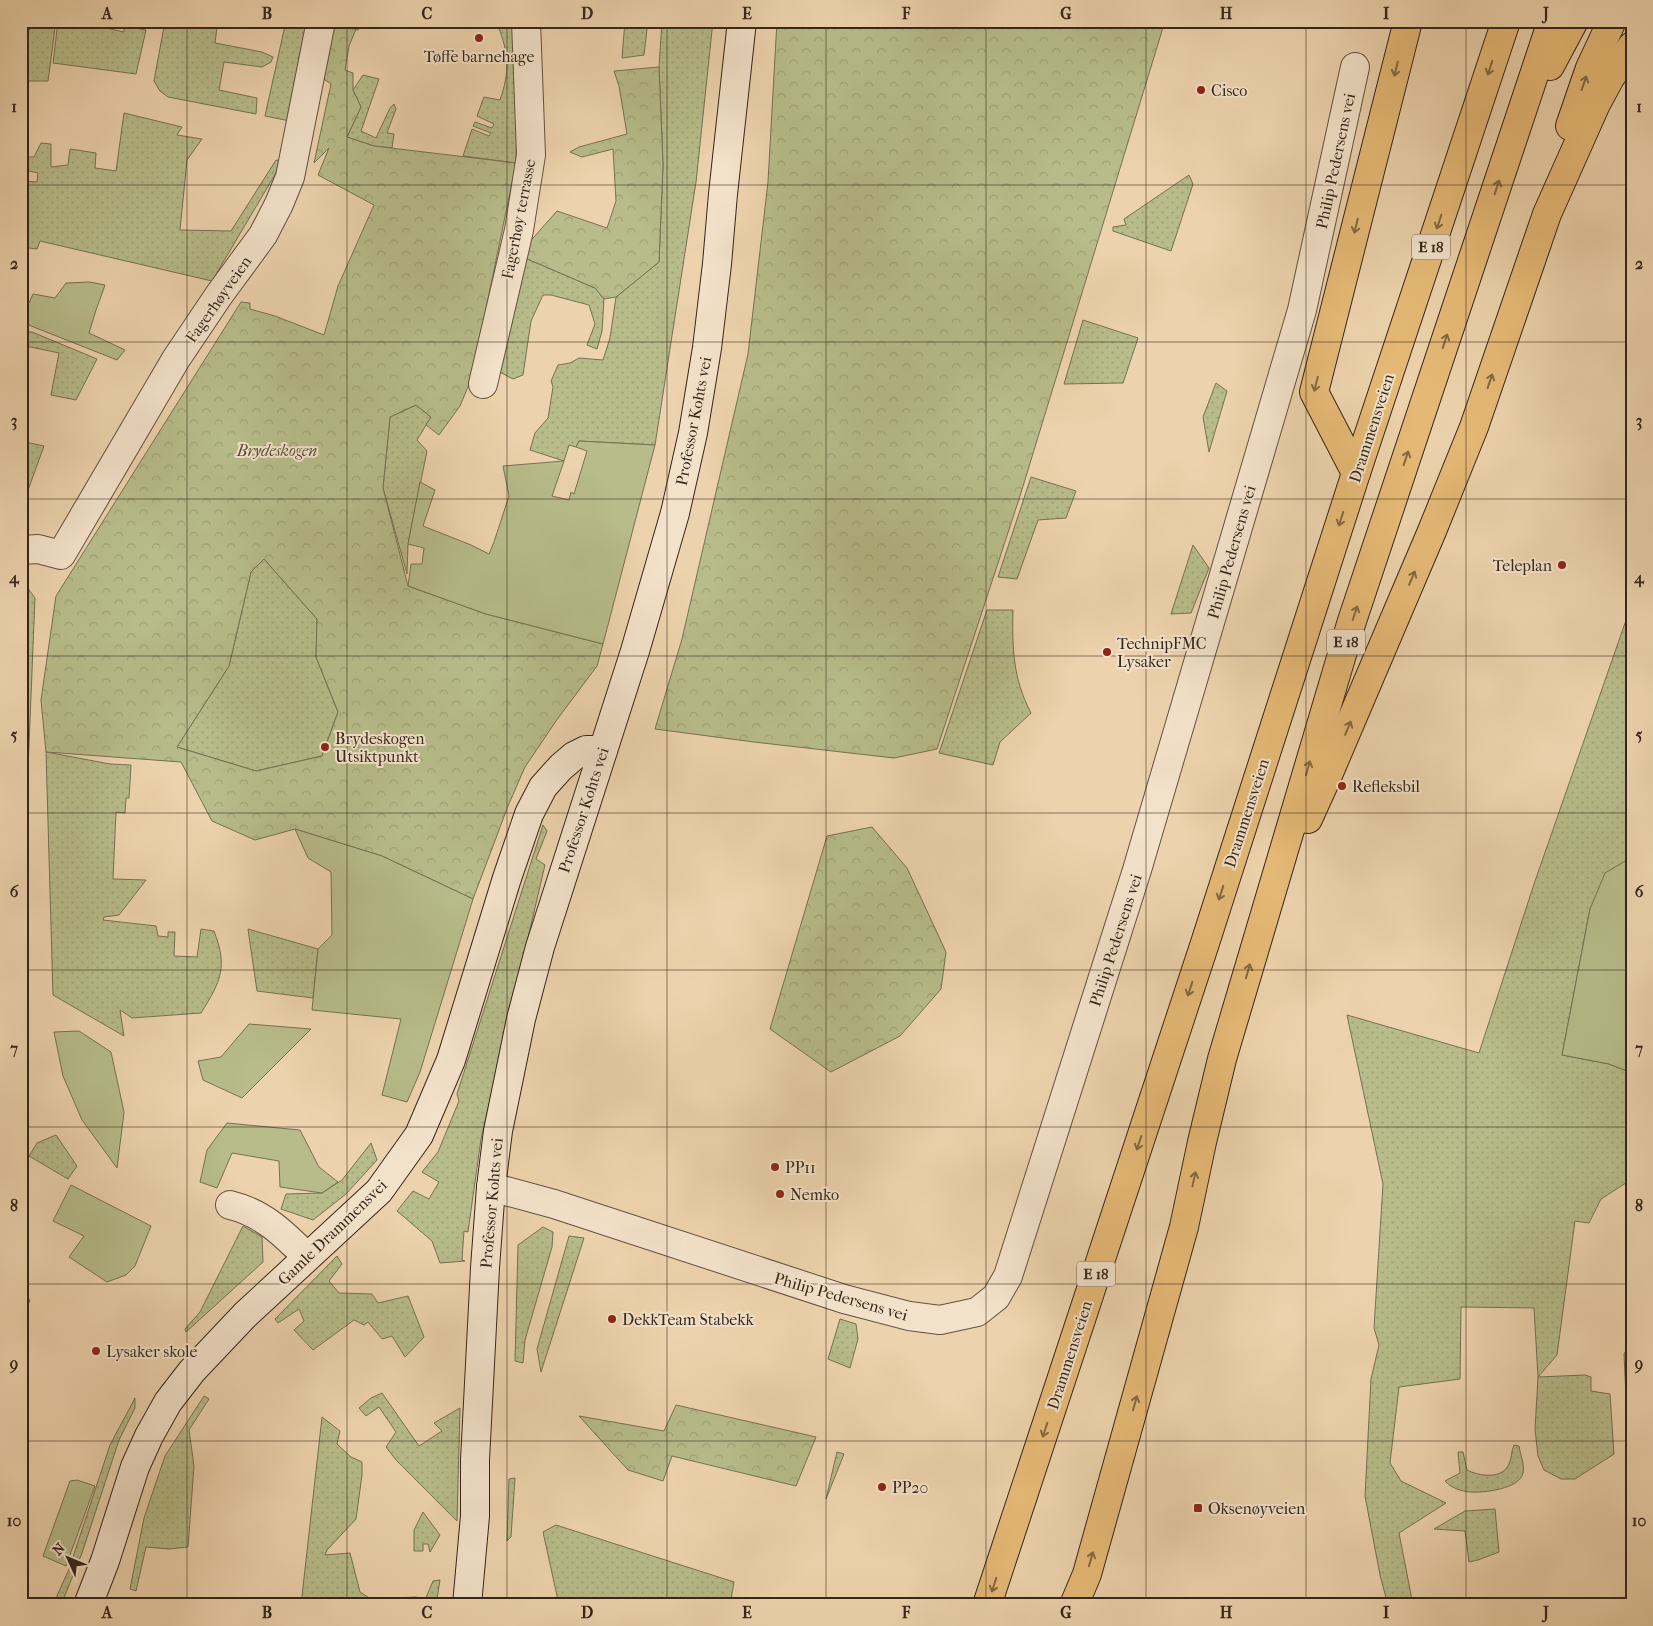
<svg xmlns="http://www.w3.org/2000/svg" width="1653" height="1626" viewBox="0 0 1653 1626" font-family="'IM FELL French Canon',serif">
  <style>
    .grass { fill: url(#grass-dots); stroke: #767153 }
    .forest { fill: url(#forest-crowns); stroke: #767153; fill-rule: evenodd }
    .green { fill: #b7bc8a; stroke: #767153 }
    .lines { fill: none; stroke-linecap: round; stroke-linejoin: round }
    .minor-casing { stroke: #625140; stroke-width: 30 }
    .secondary-casing { stroke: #34261c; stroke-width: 30 }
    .trunk-casing { stroke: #34261c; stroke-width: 30 }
    .minor { stroke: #f3e2ca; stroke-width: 28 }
    .secondary { stroke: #f3e2ca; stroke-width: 28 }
    .trunk { stroke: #e6ba76; stroke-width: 28 }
    .oneway { stroke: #846944 }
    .grid { fill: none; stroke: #34261c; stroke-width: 1; stroke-opacity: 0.55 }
    .poi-dot { fill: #8f2418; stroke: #f3e2ca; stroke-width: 2 }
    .labels { text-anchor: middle; stroke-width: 4; stroke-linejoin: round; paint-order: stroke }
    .shield { fill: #f3e2ca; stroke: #6d5e50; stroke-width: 1 }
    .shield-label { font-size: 15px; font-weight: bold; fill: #34261c }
    .poi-label { font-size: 16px; fill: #34261c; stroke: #f3e2ca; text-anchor: start }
    .street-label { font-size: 16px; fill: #34261c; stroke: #f3e2ca }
    .park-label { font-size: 16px; font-style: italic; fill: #554c38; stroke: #f3e2ca }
    .neatline { fill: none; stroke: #34261c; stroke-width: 2 }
    .grid-label { font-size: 16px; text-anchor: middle; font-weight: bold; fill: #34261c }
  </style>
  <defs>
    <pattern id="grass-dots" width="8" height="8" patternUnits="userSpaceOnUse" patternTransform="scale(1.25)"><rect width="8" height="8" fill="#b7bc8a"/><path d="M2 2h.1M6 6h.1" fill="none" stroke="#9ea176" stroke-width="1.8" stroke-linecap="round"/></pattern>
    <pattern id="forest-crowns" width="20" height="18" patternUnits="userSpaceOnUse" patternTransform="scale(1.25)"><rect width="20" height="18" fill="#b7bc8a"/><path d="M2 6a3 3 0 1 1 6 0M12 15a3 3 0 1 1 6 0" fill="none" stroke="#9ea176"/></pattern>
  </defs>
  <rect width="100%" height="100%" fill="#edd3ad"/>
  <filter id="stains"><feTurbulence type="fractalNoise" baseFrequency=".004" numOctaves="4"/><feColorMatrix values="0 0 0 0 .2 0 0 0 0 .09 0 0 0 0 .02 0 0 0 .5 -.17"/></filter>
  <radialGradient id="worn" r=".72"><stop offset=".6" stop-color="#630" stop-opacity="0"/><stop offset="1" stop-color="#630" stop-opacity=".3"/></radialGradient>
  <!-- grass -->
  <g class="grass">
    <polygon points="34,21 56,21 48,81 22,81 21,110 21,46"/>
    <polygon points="58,21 83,21 84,23 124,32 124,26 146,30 136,74 53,63"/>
    <polygon points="165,21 208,21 207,24 217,27 215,43 262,52 273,57 271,62 262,67 224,62 219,90 257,98 256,114 168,97 160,91 154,81"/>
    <polygon points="286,21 312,22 290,121 265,116"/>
    <polygon points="332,21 360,21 358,30 331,26"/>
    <path d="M503,21H514L517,114L516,163L463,156L472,129L489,136L491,133L473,126L475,122L492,128L494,124L477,116L484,97L500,100C510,71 509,54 498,26Z"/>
    <polygon points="625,21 648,21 644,55 622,58"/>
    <polygon points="662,21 713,21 696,182 655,445 579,441 576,447 569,445 564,461 530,450 535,433 548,418 553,387 551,381 558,365 570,363 579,358 603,360 610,338 616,297 659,262 663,165 659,67"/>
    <polygon points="363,75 379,79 361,131 376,138 390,108 394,104 396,109 387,133 394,134 392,148 374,146 347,137 361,107 353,90"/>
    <polygon points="124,113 182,127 177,135 202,139 187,160 180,230 231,231 276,160 283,161 212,281 40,241 37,249 21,247 21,186 24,181 37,182 38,173 25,170 27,157 34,157 41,143 51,144 51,167 68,165 70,149 96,153 95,168 116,171"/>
    <polygon points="1189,175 1193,184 1171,251 1113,231 1113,227 1126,225 1124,219"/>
    <polygon points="518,255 595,288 604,299 602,331 597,349 587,345 595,324 589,305 551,295 543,295 531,321 523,375 513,379 492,368"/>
    <polygon points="1083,320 1138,338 1123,383 1064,384"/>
    <polygon points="21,332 32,332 97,359 76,400 51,395 59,353 21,345"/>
    <polygon points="1216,383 1227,391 1209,452 1203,417"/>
    <polygon points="416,405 431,417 417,440 427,451 408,544 407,574 383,488 390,417"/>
    <polygon points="21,441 44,446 23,504 21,504"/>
    <polygon points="1031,477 1076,491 1066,518 1038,520 1017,579 998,577"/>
    <polygon points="1193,545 1209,568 1191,613 1171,614"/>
    <polygon points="264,559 317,619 316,657 338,712 322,756 256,771 177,747 229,666 251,572"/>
    <polygon points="21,579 35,598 26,819 21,818"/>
    <polygon points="1632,603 1632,857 1590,909 1562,1055 1609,1064 1632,1073 1632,1179 1601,1199 1589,1223 1575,1221 1557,1355 1538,1377 1585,1375 1591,1377 1591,1391 1610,1394 1614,1454 1575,1479 1561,1479 1544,1470 1538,1456 1535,1429 1538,1377 1534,1308 1461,1307 1460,1379 1399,1387 1390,1463 1401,1481 1446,1503 1399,1533 1413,1605 1388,1605 1380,1575 1365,1496 1371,1379 1379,1345 1374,1328 1383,1184 1347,1015 1479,1053 1534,884"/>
    <path d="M987,610H1013C1012,648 1013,679 1031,713L1000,742L993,765L939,753Z"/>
    <path d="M46,752L110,764L131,765L129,798H126L125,813L116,812L113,879L146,880L119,915L104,917L103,920L156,926L158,936L168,937V932H175L174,956L197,957L201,929L214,931C228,967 221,981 201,1013L132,1018L120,1010L124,1036L53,995Z"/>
    <polygon points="543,825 547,831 536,859 545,865 481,1139 468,1232 464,1231 462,1260 465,1261 440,1263 432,1241 397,1211 413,1191 429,1199 439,1182 422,1172 438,1152 459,1101 457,1094"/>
    <polygon points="248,929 318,949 313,998 257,991"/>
    <polygon points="56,1135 77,1166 68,1179 29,1156 37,1143"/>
    <polygon points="371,1143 377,1160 346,1194 313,1220 281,1209 286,1194 322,1193 342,1180"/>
    <polygon points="243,1226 262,1237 263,1262 186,1332 185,1329 200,1312"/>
    <polygon points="543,1227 553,1232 552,1247 525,1340 523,1363 515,1361 518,1245"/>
    <polygon points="569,1236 584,1238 541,1372 537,1349"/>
    <polygon points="337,1256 342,1264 329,1281 339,1293 372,1294 378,1303 408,1296 424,1337 405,1357 392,1336 382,1339 368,1322 364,1325 354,1320 313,1350 294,1330 304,1321 299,1309 278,1323 275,1319"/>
    <polygon points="840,1319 856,1324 858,1339 850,1368 828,1359"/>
    <polygon points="1631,1341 1632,1349 1632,1422 1627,1419 1624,1354"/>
    <polygon points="382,1393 419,1446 442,1431 434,1423 460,1408 457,1521 396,1460 386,1447 396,1432 379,1407 366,1416 359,1408 371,1398"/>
    <polygon points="204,1396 209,1399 189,1430 194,1466 188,1547 169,1549 146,1547 136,1591 130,1589 144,1518 165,1456"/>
    <polygon points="135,1398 135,1408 119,1440 82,1553 61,1605 53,1605 69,1569 110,1445"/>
    <polygon points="322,1417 340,1431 337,1444 351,1457 362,1462 362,1475 356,1519 327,1550 325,1555 350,1553 360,1592 371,1599 416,1597 425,1600 433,1581 440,1580 436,1605 301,1605"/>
    <path d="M1514,1445L1519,1446C1520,1454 1525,1465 1523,1473C1520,1489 1483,1493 1470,1492C1461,1491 1451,1488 1445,1481L1460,1473L1458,1452H1463L1467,1470C1479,1476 1502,1480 1509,1464C1512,1458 1511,1451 1514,1445Z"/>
    <polygon points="837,1452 844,1454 826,1499"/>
    <polygon points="515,1478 511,1537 507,1541 509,1479"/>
    <polygon points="1495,1509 1499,1552 1478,1560 1469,1562 1465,1531 1434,1529 1465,1511"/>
    <polygon points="423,1512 440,1535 430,1552 428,1544 423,1544 423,1551 414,1551 414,1530"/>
    <polygon points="556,1525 734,1582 730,1605 559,1605 543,1532"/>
  </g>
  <!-- forest -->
  <g class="forest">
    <polygon points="777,21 1165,21 1020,496 937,749 894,758 754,742 655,729 682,639 748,354 768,182"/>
    <path d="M331,26L356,29L349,46L345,70L353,73V90L361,107L347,137L374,146L516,163L472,377L460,406L439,435L426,425L431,417L416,405L390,417L383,488L408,586L486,614L603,644L597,666L556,721L525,767L508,806L473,899L382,856L295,829L255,840L212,821L181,762L46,752L41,700L56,596L241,302L250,303V309L275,316L324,335L338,286L374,205L318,175L329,148L314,163L331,84L321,77ZM264,559L317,619L316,657L338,712L322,756L256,771L177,747L229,666L251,572Z"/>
    <polygon points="659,67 663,165 659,262 616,297 604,299 595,288 518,255 557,211 607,228 616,201 613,149 582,157 570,152 579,147 627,134 619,86 614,71"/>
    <polygon points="872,827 907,868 946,952 941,989 900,1036 831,1072 770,1029 827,836"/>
    <polygon points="676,1405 816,1437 796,1486 672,1456 663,1481 628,1470 579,1416 664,1431"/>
  </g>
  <!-- green -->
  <g class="green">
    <polygon points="90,282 105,285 96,310 89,333 125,350 117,360 21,322 21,303 29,303 33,294 55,298 66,283"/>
    <polygon points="579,441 655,445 603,644 486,614 408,586 411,564 422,564 424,548 408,544 420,482 435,490 423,526 471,545 489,554 494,542 509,496 503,466 564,461 552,496 569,500 571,492 574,494 587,451 576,447"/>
    <polygon points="295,829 382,856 473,899 420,1072 407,1102 382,1095 401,1019 312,1010 318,949 332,935 331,872 308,858"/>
    <polygon points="1632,857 1632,1073 1609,1064 1562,1055 1590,909 1605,873"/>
    <polygon points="249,1024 311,1029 242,1098 203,1080 198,1061 221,1057"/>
    <polygon points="79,1031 111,1052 124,1112 117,1168 82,1120 63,1076 54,1032"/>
    <polygon points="227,1123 300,1130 319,1167 338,1182 322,1193 280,1187 279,1161 232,1153 217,1188 200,1182 207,1150"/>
    <polygon points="71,1185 151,1226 135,1266 126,1275 107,1282 69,1257 84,1236 53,1221"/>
    <polygon points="21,1291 30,1300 29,1303 21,1310"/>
    <polygon points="77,1480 95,1486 66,1566 43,1556 70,1481"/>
  </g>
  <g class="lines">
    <!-- minor casing -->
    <g class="minor-casing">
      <g id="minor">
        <polyline points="483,384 519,230 531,155 526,21"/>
        <polyline points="21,550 38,549 61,555 176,359 219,295 263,235 279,204 290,177 321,21"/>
        <polyline points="491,1187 554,1204 844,1299 909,1316 940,1320 977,1312 996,1297 1008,1276 1137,870 1302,310 1355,67"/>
        <path d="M230,1205C263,1213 284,1234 307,1257"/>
      </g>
    </g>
    <!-- secondary casing -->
    <g class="secondary-casing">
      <g id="secondary">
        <polyline points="88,1605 105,1561 135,1467 149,1436 168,1402 192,1371 245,1315 379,1191 419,1135 451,1060 507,878 529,814 543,787 561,767 574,756 586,750 603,750"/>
        <polyline points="467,1605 475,1516 475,1460 485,1268 491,1187 498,1131 521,1019 540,947 635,651 675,513 693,433 707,348 717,264 723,194 742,21"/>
      </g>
    </g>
    <!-- trunk casing -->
    <g class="trunk-casing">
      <g id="trunk">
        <polyline points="1550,66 1574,21"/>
        <polyline points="1570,126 1590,68 1612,21"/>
        <polyline points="1356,473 1314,392 1408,21"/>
        <polyline points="1308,819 1328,775 1432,531 1474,427 1547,214 1596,104 1610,78 1632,46"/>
        <polyline points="987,1605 1205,943 1356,473 1506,21"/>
        <polyline points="1074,1605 1087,1574 1184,1227 1202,1142 1222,1059 1351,624 1552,21"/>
      </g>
    </g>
    <!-- minor -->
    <use href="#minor" class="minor"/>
    <!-- secondary -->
    <use href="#secondary" class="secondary"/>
    <!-- trunk -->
    <use href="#trunk" class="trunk"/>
  </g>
  <!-- one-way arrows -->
  <defs><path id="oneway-shaft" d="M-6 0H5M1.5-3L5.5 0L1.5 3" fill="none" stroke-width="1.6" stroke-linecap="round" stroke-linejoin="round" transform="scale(1.25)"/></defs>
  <g class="oneway">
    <use href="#oneway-shaft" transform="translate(1490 68) rotate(108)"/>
    <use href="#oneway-shaft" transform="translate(1396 69) rotate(104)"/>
    <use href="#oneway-shaft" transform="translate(1584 83) rotate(-71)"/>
    <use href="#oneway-shaft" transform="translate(1497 187) rotate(-72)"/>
    <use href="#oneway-shaft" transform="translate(1439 222) rotate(108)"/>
    <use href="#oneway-shaft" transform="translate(1356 226) rotate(104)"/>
    <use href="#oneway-shaft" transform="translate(1445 341) rotate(-72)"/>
    <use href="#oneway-shaft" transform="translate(1490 381) rotate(-71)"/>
    <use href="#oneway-shaft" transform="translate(1316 384) rotate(104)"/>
    <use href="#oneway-shaft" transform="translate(1406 458) rotate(-72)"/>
    <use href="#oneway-shaft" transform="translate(1341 519) rotate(108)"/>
    <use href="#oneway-shaft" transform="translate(1412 578) rotate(-67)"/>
    <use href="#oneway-shaft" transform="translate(1355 613) rotate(-72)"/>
    <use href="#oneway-shaft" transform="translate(1348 728) rotate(-67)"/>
    <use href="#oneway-shaft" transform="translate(1308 768) rotate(-74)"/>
    <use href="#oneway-shaft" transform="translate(1221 893) rotate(108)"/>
    <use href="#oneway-shaft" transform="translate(1248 971) rotate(-74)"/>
    <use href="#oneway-shaft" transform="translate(1190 989) rotate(108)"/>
    <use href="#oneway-shaft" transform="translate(1139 1143) rotate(108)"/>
    <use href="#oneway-shaft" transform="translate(1194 1179) rotate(-78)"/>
    <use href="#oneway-shaft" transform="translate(1135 1403) rotate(-74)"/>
    <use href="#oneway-shaft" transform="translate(1045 1430) rotate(108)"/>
    <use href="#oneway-shaft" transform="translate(1091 1559) rotate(-74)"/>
    <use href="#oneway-shaft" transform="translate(994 1585) rotate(108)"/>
  </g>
  <!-- grid -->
  <path class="grid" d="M187,21V1605M347,21V1605M507,21V1605M667,21V1605M826,21V1605M986,21V1605M1146,21V1605M1306,21V1605M1466,21V1605M21,185H1632M21,342H1632M21,499H1632M21,656H1632M21,813H1632M21,970H1632M21,1127H1632M21,1284H1632M21,1441H1632"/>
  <!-- markers -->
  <g class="poi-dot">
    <circle cx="479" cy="38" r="5"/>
    <circle cx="1201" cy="90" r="5"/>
    <circle cx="1562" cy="565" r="5"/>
    <circle cx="1107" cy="652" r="5"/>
    <circle cx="325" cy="747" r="5"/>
    <circle cx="1342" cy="786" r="5"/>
    <circle cx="775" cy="1167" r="5"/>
    <circle cx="780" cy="1194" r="5"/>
    <circle cx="612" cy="1319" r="5"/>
    <circle cx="96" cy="1351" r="5"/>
    <circle cx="882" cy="1487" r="5"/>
    <rect x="1193" y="1503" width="10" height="10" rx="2.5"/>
  </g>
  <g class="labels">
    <!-- shield labels -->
    <g class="shield">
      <rect x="1412" y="234.5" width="38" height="25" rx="4"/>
      <rect x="1327" y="629.5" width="38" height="25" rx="4"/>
      <rect x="1077" y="1261.5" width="38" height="25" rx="4"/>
    </g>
    <g class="shield-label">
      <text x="1431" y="252">E 18</text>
      <text x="1346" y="647">E 18</text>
      <text x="1096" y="1279">E 18</text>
    </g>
    <!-- poi labels -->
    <g class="poi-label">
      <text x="479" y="62" text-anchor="middle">Tøffe barnehage</text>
      <text x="1211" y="96">Cisco</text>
      <text x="1552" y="571" text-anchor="end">Teleplan</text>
      <text x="1117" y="649">TechnipFMC<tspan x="1117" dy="18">Lysaker</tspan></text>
      <text x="335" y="744">Brydeskogen<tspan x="335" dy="18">Utsiktpunkt</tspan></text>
      <text x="1352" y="792">Refleksbil</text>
      <text x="785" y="1173">PP11</text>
      <text x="790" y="1200">Nemko</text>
      <text x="622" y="1325">DekkTeam Stabekk</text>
      <text x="106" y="1357">Lysaker skole</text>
      <text x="892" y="1493">PP20</text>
      <text x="1208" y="1514">Oksenøyveien</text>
    </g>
    <!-- street labels -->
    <g class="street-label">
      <text transform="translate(1335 161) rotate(-78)" y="6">Philip Pedersens vei</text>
      <text transform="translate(518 219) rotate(-79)" y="6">Fagerhøy terrasse</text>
      <text transform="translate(218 299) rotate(-55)" y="6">Fagerhøyveien</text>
      <text transform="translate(693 421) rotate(-79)" y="6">Professor Kohts vei</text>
      <text transform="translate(1371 428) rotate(-72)" y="6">Drammensveien</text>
      <text transform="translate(1231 552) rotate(-74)" y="6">Philip Pedersens vei</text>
      <text transform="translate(583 810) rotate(-72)" y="6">Professor Kohts vei</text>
      <text transform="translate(1246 813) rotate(-72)" y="6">Drammensveien</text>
      <text transform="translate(1115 940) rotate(-72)" y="6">Philip Pedersens vei</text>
      <text transform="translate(491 1203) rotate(-85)" y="6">Professor Kohts vei</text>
      <text transform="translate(332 1232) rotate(-44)" y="6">Gamle Drammensvei</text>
      <text transform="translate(841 1296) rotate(16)" y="6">Philip Pedersens vei</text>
      <text transform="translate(1069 1355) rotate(-72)" y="6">Drammensveien</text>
    </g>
    <!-- park labels -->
    <g class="park-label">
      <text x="277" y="456">Brydeskogen</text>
    </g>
  </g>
  <!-- margin -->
  <rect width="1653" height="1626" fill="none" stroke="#edd3ad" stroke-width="55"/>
  <!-- north arrow -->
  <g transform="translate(68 1558) rotate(314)" stroke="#f3e2ca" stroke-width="4" paint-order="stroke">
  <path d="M0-4L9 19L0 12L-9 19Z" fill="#34261c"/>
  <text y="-8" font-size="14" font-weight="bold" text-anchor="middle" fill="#34261c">N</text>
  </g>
  <rect x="28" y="28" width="1598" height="1570" class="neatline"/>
  <g class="grid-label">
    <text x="107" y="19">A</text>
    <text x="267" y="19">B</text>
    <text x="427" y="19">C</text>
    <text x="587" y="19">D</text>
    <text x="747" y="19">E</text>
    <text x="906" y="19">F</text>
    <text x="1066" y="19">G</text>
    <text x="1226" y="19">H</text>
    <text x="1386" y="19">I</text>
    <text x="1546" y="19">J</text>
    <text x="14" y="112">1</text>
    <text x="1639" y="112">1</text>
    <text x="14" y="269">2</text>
    <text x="1639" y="269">2</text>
    <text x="14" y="426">3</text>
    <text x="1639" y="426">3</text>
    <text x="14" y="583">4</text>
    <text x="1639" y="583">4</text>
    <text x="14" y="740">5</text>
    <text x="1639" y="740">5</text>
    <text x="14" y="897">6</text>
    <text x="1639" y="897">6</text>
    <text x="14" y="1054">7</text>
    <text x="1639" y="1054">7</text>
    <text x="14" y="1211">8</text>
    <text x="1639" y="1211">8</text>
    <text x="14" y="1369">9</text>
    <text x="1639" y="1369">9</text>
    <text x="14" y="1526">10</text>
    <text x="1639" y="1526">10</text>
    <text x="107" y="1618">A</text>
    <text x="267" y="1618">B</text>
    <text x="427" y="1618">C</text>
    <text x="587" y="1618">D</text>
    <text x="747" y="1618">E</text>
    <text x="906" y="1618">F</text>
    <text x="1066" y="1618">G</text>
    <text x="1226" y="1618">H</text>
    <text x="1386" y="1618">I</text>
    <text x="1546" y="1618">J</text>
  </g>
  <rect width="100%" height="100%" filter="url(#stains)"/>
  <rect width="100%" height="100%" fill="url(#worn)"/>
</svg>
